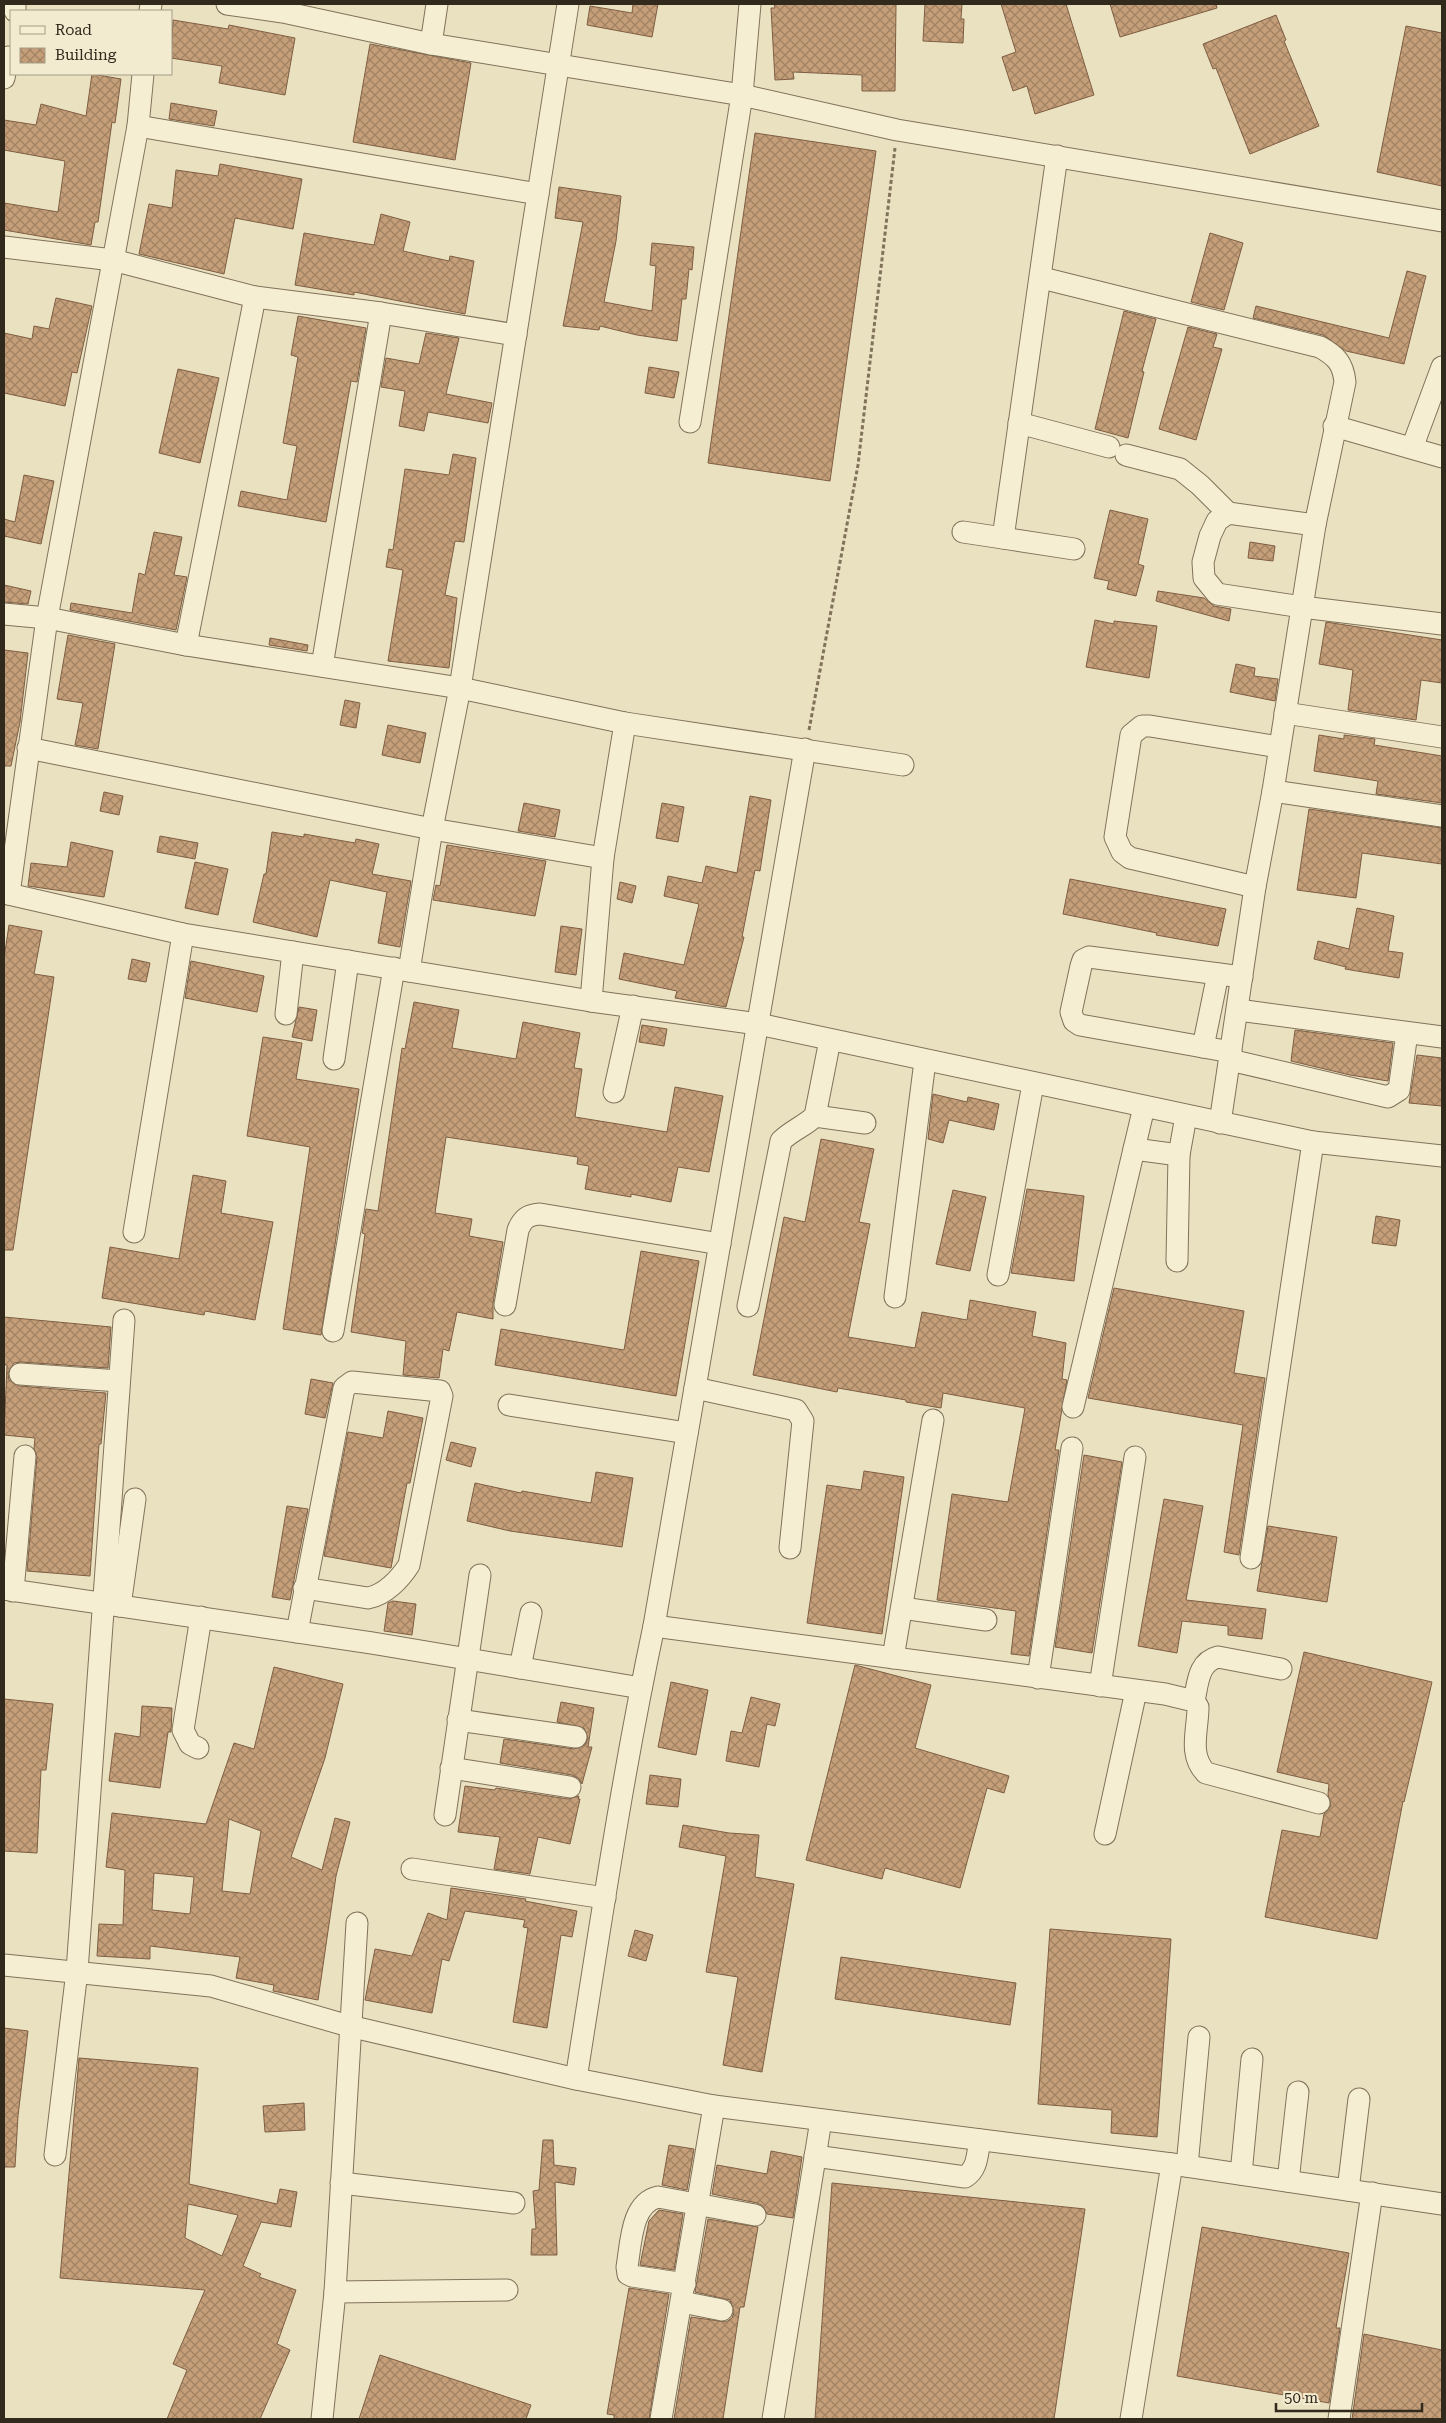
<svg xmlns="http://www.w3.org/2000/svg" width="1446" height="2423" viewBox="0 0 1446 2423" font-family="'Roboto Serif',serif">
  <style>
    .building { fill: url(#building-cross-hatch); stroke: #7f5e42; fill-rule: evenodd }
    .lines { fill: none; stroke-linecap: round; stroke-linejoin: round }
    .minor-casing { stroke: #81725a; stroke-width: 23 }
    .path { stroke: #81725a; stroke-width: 3; stroke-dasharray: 4 2.5; stroke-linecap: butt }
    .minor { stroke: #f5eed3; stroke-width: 21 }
  </style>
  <defs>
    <pattern id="building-cross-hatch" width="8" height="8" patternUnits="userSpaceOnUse" patternTransform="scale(1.25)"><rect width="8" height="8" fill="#c59f79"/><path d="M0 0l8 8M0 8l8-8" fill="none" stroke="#a18263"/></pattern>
  </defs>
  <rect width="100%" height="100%" fill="#eae1c1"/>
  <!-- building -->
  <g class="building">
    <polygon points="633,4 658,4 652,37 587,25 590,6 632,13"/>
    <polygon points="774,4 896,4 895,91 862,91 862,75 793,72 794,79 775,80 771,8 775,8"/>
    <polygon points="925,4 962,4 961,19 964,19 963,43 923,41"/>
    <polygon points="1001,4 1066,4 1094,95 1035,114 1027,86 1013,91 1002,57 1016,52"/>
    <polygon points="1110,4 1216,4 1217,8 1120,37"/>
    <polygon points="1276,15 1286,40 1284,41 1319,126 1250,154 1216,68 1213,69 1203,44"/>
    <polygon points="173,20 228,29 229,25 295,38 285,95 219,83 222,66 171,58"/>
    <polygon points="1406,26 1442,33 1442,186 1377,172"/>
    <polygon points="370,44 471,63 455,160 353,142"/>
    <polygon points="92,74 121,79 115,123 112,122 98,222 95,222 91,245 4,230 4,203 58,212 65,161 4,150 4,120 36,125 41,104 86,116"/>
    <polygon points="171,103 217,111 214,126 169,119"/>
    <polygon points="755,133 876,151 830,481 708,463"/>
    <polygon points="220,164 302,179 293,229 235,218 224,274 139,254 149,204 172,208 176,170 218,176"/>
    <polygon points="559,187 621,196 616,241 604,302 652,311 656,266 650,265 652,243 694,247 692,270 689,269 686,299 682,299 677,341 637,335 600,326 599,330 563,326 583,222 555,218"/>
    <polygon points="381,214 410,222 403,251 449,261 450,256 474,261 465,314 354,292 354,295 295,285 304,233 374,245"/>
    <polygon points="1210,233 1243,243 1224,310 1191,302"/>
    <polygon points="1407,271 1426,276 1404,364 1346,351 1323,335 1253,318 1256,306 1389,338"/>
    <polygon points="56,298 92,306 77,373 72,372 65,406 4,393 4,333 32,339 34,326 49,329"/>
    <polygon points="1124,311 1156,319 1142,371 1144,372 1128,438 1095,429"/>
    <polygon points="298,316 366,328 357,382 351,381 326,522 238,506 241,491 287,500 297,446 283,443 298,357 291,355"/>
    <polygon points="1188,327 1217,334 1213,347 1222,349 1196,440 1159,429"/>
    <polygon points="426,333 459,338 446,394 492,403 488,423 428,412 424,431 399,426 405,391 381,387 386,358 419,364"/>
    <polygon points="649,367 679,372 674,398 645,393"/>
    <polygon points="178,369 219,378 200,463 159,453"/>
    <polygon points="453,454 476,458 464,542 455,541 445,595 457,598 449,668 388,661 403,570 386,567 389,549 393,550 405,469 449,475"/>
    <polygon points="24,475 54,481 41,544 4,536 4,519 15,522"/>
    <polygon points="1110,510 1148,519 1138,564 1144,566 1136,596 1107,589 1109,581 1094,578"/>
    <polygon points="154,532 182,537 174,575 187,577 176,630 70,610 71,603 132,613 139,573 145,575"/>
    <polygon points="1250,542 1275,546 1273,561 1248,558"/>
    <polygon points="4,585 31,591 28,604 4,602"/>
    <polygon points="1158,591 1204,598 1214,606 1231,609 1229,621 1156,601"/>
    <polygon points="1095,620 1114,624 1114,621 1157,626 1149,678 1086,667"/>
    <polygon points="1326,622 1442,640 1442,683 1421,680 1416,720 1348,710 1353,670 1319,664"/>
    <polygon points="68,635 115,644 98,749 75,745 83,703 57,699"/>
    <polygon points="270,638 308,645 307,651 269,645"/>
    <polygon points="4,650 28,653 20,722 11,766 4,766"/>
    <polygon points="1236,664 1255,668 1254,676 1278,679 1275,701 1230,692"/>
    <polygon points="345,700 360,703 356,728 340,725"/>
    <polygon points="388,725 426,733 420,763 382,755"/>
    <polygon points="1319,735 1344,739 1344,735 1375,739 1374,745 1442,756 1442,803 1376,794 1378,781 1314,771"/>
    <polygon points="104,792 123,796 119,815 100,811"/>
    <polygon points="750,796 771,800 760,871 755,870 742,937 744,937 726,1007 675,998 677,991 619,979 624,953 684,965 699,904 664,896 668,876 702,883 706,866 737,873"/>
    <polygon points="524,803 560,810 555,837 518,831"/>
    <polygon points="662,803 684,807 678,842 656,838"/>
    <polygon points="1309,809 1442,828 1442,864 1362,853 1356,898 1297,890"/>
    <polygon points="272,832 304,837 304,834 355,843 356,839 379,844 372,874 411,881 400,947 378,943 387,892 330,880 317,937 253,922 264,874 266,874"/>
    <polygon points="160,836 198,843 195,859 157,852"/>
    <polygon points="71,842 113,851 104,897 28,886 31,863 67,867"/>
    <polygon points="447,845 546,861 535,916 433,900 436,885 440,886"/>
    <polygon points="195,862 228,869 218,915 185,908"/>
    <polygon points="1070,879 1226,909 1218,946 1156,935 1157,933 1063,914"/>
    <polygon points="620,882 636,886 632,903 617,899"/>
    <polygon points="1357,908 1394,916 1388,951 1403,953 1399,978 1345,969 1346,967 1314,959 1318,941 1349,949"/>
    <polygon points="9,925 42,931 34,974 54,977 13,1250 4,1250 4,958"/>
    <polygon points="561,926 582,929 576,975 555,972"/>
    <polygon points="132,959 150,963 146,982 128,979"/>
    <polygon points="191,961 264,976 257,1012 185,998"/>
    <polygon points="414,1002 459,1010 452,1048 516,1059 523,1022 580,1033 574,1068 582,1069 575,1117 667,1132 675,1087 723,1096 709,1172 678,1167 671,1202 631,1194 631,1197 585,1189 589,1166 577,1164 578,1157 446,1137 435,1213 472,1219 469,1236 503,1242 493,1303 493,1319 457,1312 449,1351 443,1349 439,1378 403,1375 406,1341 351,1332 365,1234 362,1233 366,1209 378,1211 402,1048 405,1049"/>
    <polygon points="299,1007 317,1010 312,1041 292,1037"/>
    <polygon points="642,1025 667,1029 664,1046 639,1042"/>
    <polygon points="1295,1030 1393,1043 1388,1081 1350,1075 1291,1061"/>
    <polygon points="263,1037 302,1043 296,1079 359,1089 321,1335 283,1329 310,1147 247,1136"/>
    <polygon points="1417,1055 1442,1058 1442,1106 1409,1103"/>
    <polygon points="933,1094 967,1102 968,1097 999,1104 994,1130 949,1120 943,1143 928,1139"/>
    <polygon points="821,1139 874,1149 859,1222 870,1224 848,1337 915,1348 922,1312 967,1320 970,1300 1036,1312 1032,1336 1066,1343 1062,1379 1067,1380 1055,1450 1059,1450 1029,1656 1011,1654 1016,1611 937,1600 952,1494 1008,1502 1025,1408 943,1393 941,1408 906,1402 906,1400 838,1388 837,1392 753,1375 784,1217 805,1222"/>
    <polygon points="193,1175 226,1181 221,1213 273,1222 255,1320 205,1311 204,1315 102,1298 110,1247 179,1259"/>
    <polygon points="1027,1189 1084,1196 1074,1281 1011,1273"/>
    <polygon points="953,1190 986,1197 970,1271 936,1264"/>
    <polygon points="1376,1216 1400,1220 1396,1246 1372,1243"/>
    <polygon points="641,1251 699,1261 676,1396 495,1365 501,1329 624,1350"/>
    <polygon points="1114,1288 1244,1311 1234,1373 1265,1378 1239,1555 1224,1552 1243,1425 1088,1398"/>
    <polygon points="4,1317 111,1327 108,1368 21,1362 14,1363 8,1373 9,1380 19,1386 106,1393 101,1444 99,1444 90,1576 27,1571 37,1457 34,1448 35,1438 4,1435 7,1365 4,1365"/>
    <polygon points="311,1379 333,1383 325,1418 305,1414"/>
    <polygon points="388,1411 423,1418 410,1483 407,1483 391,1568 324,1556 348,1432 383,1438"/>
    <polygon points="451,1442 476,1448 471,1467 446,1460"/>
    <polygon points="1084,1455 1122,1462 1092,1653 1055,1647"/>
    <polygon points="864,1471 904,1477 882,1634 807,1623 827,1485 861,1490"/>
    <polygon points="596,1472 633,1478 622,1547 510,1531 467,1521 475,1483 521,1493 522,1491 591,1503"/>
    <polygon points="1164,1499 1203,1506 1186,1600 1266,1609 1262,1639 1228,1635 1228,1626 1182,1621 1177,1653 1138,1646"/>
    <polygon points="287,1506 308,1509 290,1600 272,1597"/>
    <polygon points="1268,1526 1337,1537 1327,1602 1257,1591"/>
    <polygon points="393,1601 416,1604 412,1635 384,1631 388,1603"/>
    <polygon points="1304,1652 1432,1682 1404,1802 1403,1801 1377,1939 1265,1917 1282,1830 1320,1837 1324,1814 1331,1806 1328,1794 1329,1784 1277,1772"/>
    <polygon points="855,1665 931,1685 915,1748 1009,1776 1004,1793 987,1788 960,1888 885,1868 882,1879 806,1860"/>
    <path d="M274,1667L343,1684L325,1758L291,1857L322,1870L335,1818L350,1822L336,1876L318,2000L273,1991L274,1985L236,1978L240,1957L150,1946V1959L97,1956L99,1924L123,1925L125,1870L106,1867L112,1813L206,1824L234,1743L254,1749ZM229,1819L261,1831L250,1894L222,1891ZM154,1873L194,1877L190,1914L152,1910Z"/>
    <polygon points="671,1682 708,1690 696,1755 658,1747"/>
    <polygon points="751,1697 780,1704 775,1726 767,1724 759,1767 726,1761 731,1731 742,1733"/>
    <polygon points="4,1699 53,1704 46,1770 41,1770 37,1853 4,1851"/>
    <polygon points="561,1702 594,1708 588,1747 592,1747 582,1784 578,1778 572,1775 500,1763 504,1739 574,1749 585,1745 588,1738 584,1728 557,1722"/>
    <polygon points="142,1706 172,1708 171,1732 168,1732 160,1788 109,1781 115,1733 140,1737"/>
    <polygon points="650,1775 681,1779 678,1807 646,1804"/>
    <polygon points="465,1786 495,1790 496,1788 568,1799 579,1796 578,1799 580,1799 570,1844 538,1837 530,1874 494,1869 500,1837 458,1832"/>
    <polygon points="683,1825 729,1833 759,1835 755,1877 794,1884 762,2072 723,2065 738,1977 706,1972 726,1856 679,1847"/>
    <polygon points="451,1888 526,1899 525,1901 577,1911 572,1937 561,1935 547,2028 513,2022 528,1928 523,1927 525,1920 465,1911 449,1961 442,1959 432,2013 365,2000 375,1949 412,1956 428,1913 447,1920"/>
    <polygon points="1050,1929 1171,1939 1157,2137 1111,2133 1112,2110 1038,2104"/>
    <polygon points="635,1930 653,1935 646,1961 628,1956"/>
    <polygon points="841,1957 1016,1983 1010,2025 835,1999"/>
    <polygon points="4,2028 28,2031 18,2116 15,2167 4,2167"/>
    <path d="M79,2058L198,2068L189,2184L277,2204L280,2189L297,2192L291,2227L261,2222L243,2266L261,2274L259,2277L296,2290L277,2344L290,2350L260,2419H167L187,2370L173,2364L205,2290L60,2278ZM188,2204L238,2215L222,2256L185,2238Z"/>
    <polygon points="304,2103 305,2130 265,2132 263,2106"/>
    <polygon points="543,2140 553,2140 554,2165 576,2168 574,2185 555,2182 557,2255 531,2255 532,2229 536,2229 533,2191 539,2190"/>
    <polygon points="669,2145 694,2149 687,2190 662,2185"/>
    <polygon points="771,2151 802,2157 793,2218 767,2214 763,2206 757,2203 712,2194 717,2165 767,2174"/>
    <polygon points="832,2183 1085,2209 1054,2419 815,2419"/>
    <polygon points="659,2210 683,2214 674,2270 640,2265 649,2221"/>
    <polygon points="708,2219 758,2227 744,2307 740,2307 723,2419 674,2419 691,2317 726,2322 732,2318 734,2312 730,2300 695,2292"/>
    <polygon points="1202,2227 1349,2253 1336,2328 1340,2328 1329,2403 1177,2376"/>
    <polygon points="629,2288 669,2294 649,2419 614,2419 614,2415 607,2414"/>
    <polygon points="1364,2334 1442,2350 1442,2419 1352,2419"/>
    <polygon points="380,2355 531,2405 526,2419 359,2419"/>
  </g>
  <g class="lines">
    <!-- minor casing -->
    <g class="minor-casing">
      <g id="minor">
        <polyline points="15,4 15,11"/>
        <polyline points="227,4 283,12 431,44 742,95 897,130 1442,221"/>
        <polyline points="150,11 151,4"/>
        <polyline points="431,44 437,4"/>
        <polyline points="4,78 8,57"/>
        <polyline points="138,126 538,194"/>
        <polyline points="1057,156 1003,538 1074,549"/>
        <polyline points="4,247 113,260 255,297 381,313 516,335"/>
        <path d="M1042,278L1320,347C1336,356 1343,363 1345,382L1315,525L1273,791L1255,887L1220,1123"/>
        <polyline points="690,422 742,95 750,4"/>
        <polyline points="1019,423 1109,447"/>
        <polyline points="1334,426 1442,457"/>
        <polyline points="1412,448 1442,367"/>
        <polyline points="1126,455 1180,469 1200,485 1228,513"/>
        <polyline points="1315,525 1228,513 1217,521 1210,536 1203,562 1204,578 1217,594 1302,607 1442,624"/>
        <polyline points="963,532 1003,538"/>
        <polyline points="4,614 47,618 186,645 460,688 625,723 903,765"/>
        <polyline points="186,645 255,297"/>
        <polyline points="322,666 381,313"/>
        <polyline points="1285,713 1442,737"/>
        <polyline points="28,748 432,829 603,858"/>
        <polyline points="1273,791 1442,816"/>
        <polyline points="1255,887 1130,858 1122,852 1115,837 1131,735 1142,726 1150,726 1279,747"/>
        <polyline points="4,893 183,934 591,1001 758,1024 1313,1142 1442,1156"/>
        <polyline points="9,894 47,618 138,126 143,74"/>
        <polyline points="409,971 432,829 460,688 568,4"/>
        <polyline points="591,1001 603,858 625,723"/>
        <polyline points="1238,1010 1442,1037"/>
        <polyline points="286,1014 293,952"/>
        <polyline points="1203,1047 1218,974"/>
        <polyline points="1231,1052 1080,1025 1074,1021 1071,1012 1081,966 1083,960 1089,957 1242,977"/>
        <polyline points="334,1059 348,961"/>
        <polyline points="1230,1060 1388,1097 1399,1090 1407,1033"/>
        <polyline points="614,1092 633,1006"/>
        <polyline points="815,1116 865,1123"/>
        <polyline points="1134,1149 1179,1155"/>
        <polyline points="134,1232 183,934"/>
        <polyline points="1177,1261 1179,1155 1186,1116"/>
        <polyline points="998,1275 1033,1084"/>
        <polyline points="895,1297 925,1061"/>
        <path d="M505,1305L518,1230C523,1218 528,1215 540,1214L720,1244"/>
        <path d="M748,1306L781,1141C792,1130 805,1126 815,1116L830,1040"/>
        <polyline points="333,1331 394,968"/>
        <polyline points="20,1374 119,1381"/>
        <polyline points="695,1388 796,1410 803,1421 790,1548"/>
        <polyline points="509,1405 687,1433"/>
        <polyline points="1073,1407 1144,1107"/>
        <polyline points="1251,1558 1313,1142"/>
        <polyline points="4,1589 372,1643 641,1688"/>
        <polyline points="13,1591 25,1456"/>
        <polyline points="120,1606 135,1499"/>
        <polyline points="902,1608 986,1620"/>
        <path d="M654,1626L1165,1694L1194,1701L1198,1707C1198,1730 1188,1755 1206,1773L1319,1803"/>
        <path d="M297,1632L344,1388L352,1382L440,1391L442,1396L409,1565C400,1579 385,1595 368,1598L304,1588"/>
        <polyline points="893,1658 933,1420"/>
        <polyline points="520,1668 531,1613"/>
        <polyline points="1038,1678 1072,1448"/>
        <polyline points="1100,1686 1135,1457"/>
        <path d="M1194,1701C1198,1683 1198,1662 1218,1657L1281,1669"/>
        <polyline points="458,1720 576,1737"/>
        <polyline points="198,1748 190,1744 183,1730 201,1617"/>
        <polyline points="451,1768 570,1787"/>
        <polyline points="445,1815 480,1575"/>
        <polyline points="1105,1834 1136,1691"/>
        <polyline points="412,1869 605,1898"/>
        <polyline points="4,1965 211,1986 349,2026 576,2079 714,2106 1172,2164 1442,2204"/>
        <path d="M576,2079C600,1928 622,1776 654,1626L805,749"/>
        <polyline points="55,2155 77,1971 124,1320"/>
        <path d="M815,2156L965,2177C978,2169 977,2154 980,2140"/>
        <polyline points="1187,2166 1199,2037"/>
        <polyline points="1241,2174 1252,2059"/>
        <polyline points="1288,2181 1298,2092"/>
        <polyline points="341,2183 514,2203"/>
        <polyline points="1348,2190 1359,2099"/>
        <path d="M685,2284L632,2276L628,2274L627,2267C631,2244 631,2203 658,2197L755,2215"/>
        <polyline points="335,2292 507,2290"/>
        <polyline points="682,2302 722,2310"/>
        <polyline points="322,2419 335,2292 357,1923"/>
        <polyline points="661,2419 714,2106"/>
        <polyline points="773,2419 821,2120"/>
        <polyline points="1131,2419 1172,2164"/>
        <polyline points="1339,2419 1372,2193"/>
      </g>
    </g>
    <!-- path -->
    <polyline class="path" points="809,730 858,465 895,148"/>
    <!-- minor -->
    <use href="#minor" class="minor"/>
  </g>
  <!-- border -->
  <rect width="1446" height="2423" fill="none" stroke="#32291d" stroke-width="10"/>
  <!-- legend -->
  <rect x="10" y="10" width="162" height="65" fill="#f2ebcf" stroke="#a59d88"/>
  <rect x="20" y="26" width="25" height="8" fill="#f5eed3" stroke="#a59d88"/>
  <text x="55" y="35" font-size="15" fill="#32291d">Road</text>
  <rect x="20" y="48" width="25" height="15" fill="url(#building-cross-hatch)" stroke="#a59d88"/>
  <text x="55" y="60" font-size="15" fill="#32291d">Building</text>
  <!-- scale -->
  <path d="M1276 2403v8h146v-8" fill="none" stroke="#32291d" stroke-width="2.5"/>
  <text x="1284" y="2403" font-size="15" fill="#32291d" stroke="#f2ebcf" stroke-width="4" paint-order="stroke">50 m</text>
</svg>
